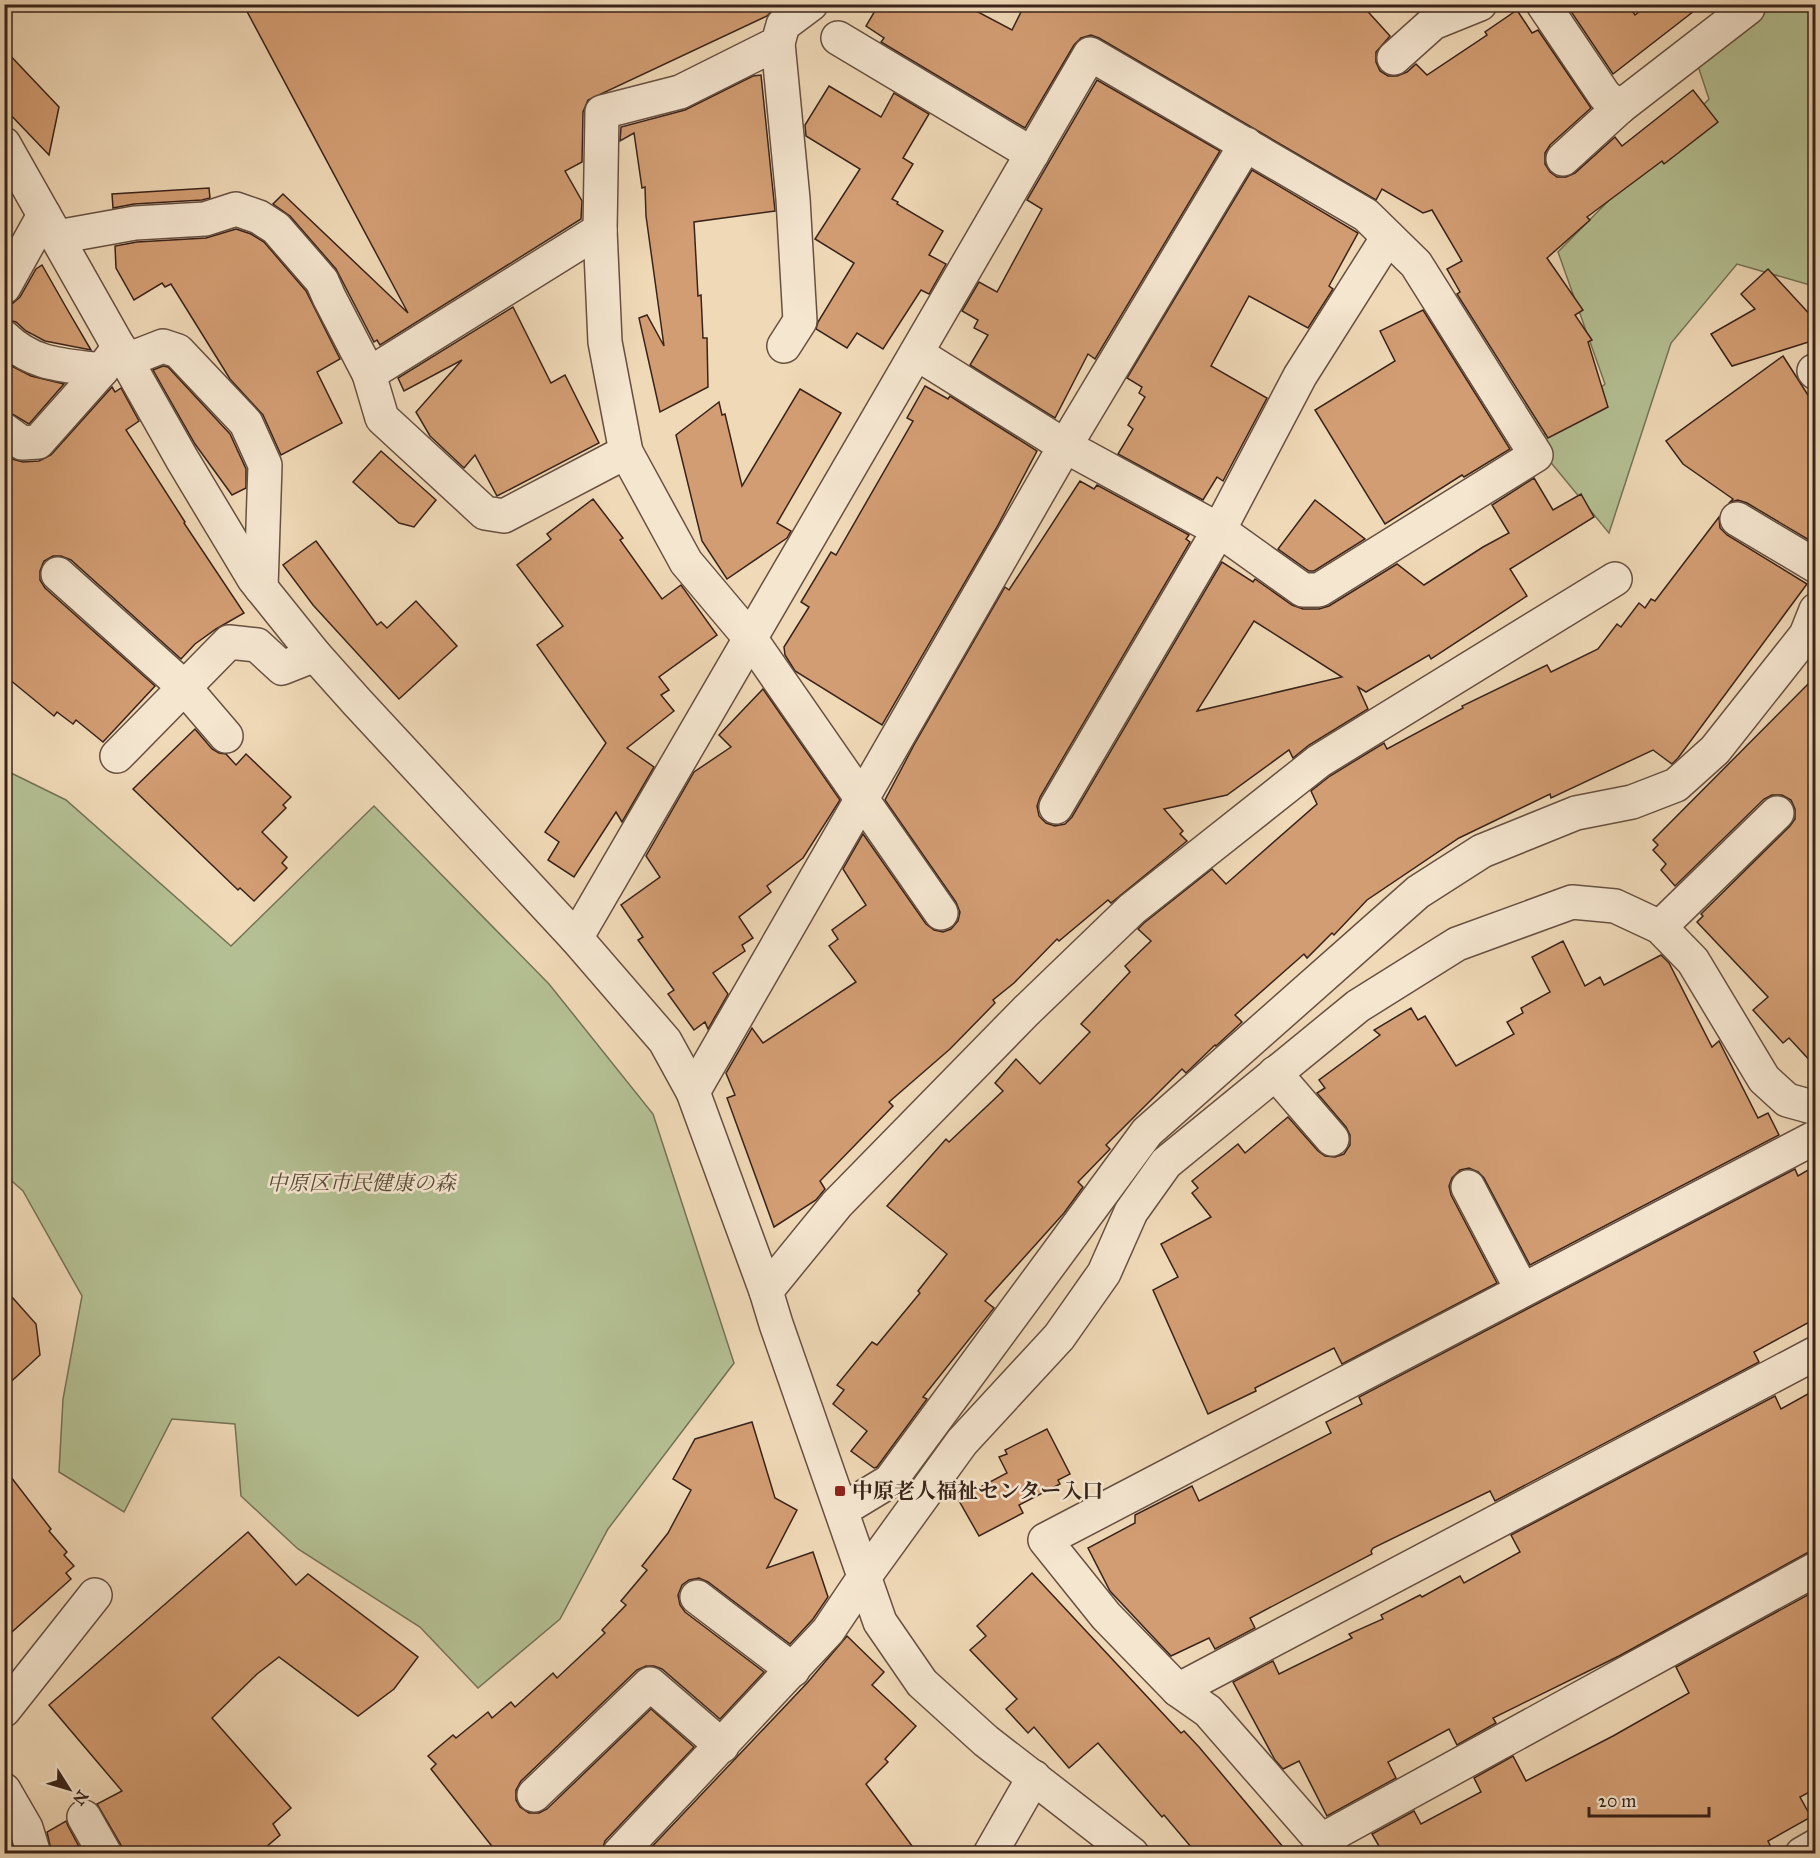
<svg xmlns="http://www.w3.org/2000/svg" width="1820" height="1858" viewBox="0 0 1820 1858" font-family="'IM FELL Great Primer','Noto Serif JP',serif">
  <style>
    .green { fill: #b4c093; stroke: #767256; stroke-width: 1.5 }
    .building { fill: #d39d73; stroke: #39231a; stroke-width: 1.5; fill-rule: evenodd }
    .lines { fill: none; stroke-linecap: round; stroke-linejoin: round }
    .minor-casing { stroke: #675041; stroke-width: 36 }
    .minor { stroke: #f5e6d0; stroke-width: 33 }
    .poi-dot { fill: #8f2418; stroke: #f5e6d0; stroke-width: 2 }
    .labels { text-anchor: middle; stroke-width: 5; stroke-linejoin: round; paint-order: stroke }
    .park-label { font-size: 21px; font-style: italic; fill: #584a38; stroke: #f5e6d0 }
    .poi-label { font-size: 21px; font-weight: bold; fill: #39231a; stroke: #f5e6d0; text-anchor: start }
  </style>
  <rect width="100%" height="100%" fill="#f0d9b7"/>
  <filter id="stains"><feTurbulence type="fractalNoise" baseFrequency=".00333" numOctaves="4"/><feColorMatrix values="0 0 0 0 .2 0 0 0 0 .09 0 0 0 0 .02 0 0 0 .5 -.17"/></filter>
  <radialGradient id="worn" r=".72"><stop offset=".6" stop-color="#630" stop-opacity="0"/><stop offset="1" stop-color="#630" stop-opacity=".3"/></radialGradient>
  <!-- green -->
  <g class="green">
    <polygon points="1754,5 1815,5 1815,285 1810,285 1737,264 1671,343 1609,533 1534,442 1605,384 1558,252 1709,99 1698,66"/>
    <polygon points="5,770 66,800 231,946 374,806 549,984 653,1114 734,1363 608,1529 560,1619 478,1688 420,1627 298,1549 241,1496 235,1424 172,1419 124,1512 59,1472 63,1399 82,1296 23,1191 5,1175"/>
  </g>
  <!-- building -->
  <g class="building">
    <polygon points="243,4 779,4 767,16 588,100 583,112 582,162 565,171 582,201 581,219 380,345 377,340 374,342 336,269 290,216 273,204 283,194 408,313"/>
    <polygon points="879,4 963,4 1012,30 1025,4 1361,4 1390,36 1376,52 1376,62 1380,71 1388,76 1397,76 1407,72 1416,64 1427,75 1487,35 1485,32 1517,10 1532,33 1538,30 1591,108 1550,145 1545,153 1545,164 1550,172 1557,177 1566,177 1575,173 1615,137 1622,146 1693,90 1718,122 1664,164 1662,161 1587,217 1590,220 1547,258 1583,310 1575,315 1592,340 1588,342 1608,407 1548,438 1457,294 1460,292 1447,269 1462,261 1432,210 1423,213 1382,189 1376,200 1099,38 1091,35 1081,38 1074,45 1025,128 881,42 884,38 866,26"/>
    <polygon points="1572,4 1627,4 1635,15 1649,4 1703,4 1613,74 1568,7"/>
    <polygon points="4,49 59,107 49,155 4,108"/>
    <polygon points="761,75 775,211 694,222 698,296 701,295 703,338 707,338 708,387 660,412 639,318 647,315 664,346 646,216 645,187 642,188 634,133 620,141 621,127 685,110 753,76"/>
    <polygon points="1097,80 1220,151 1095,359 1088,354 1055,418 970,365 988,335 974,328 978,320 962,311 979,282 997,292 1042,209 1027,200"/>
    <polygon points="829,86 881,117 894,93 929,114 903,158 913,164 892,199 898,202 897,204 943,231 929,255 946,264 929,294 921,290 883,349 857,333 847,348 816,329 818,322 854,263 815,239 860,169 806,136 805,125"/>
    <polygon points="1252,170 1358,233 1329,286 1333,289 1308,328 1249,296 1211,366 1267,398 1223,481 1217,477 1203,500 1118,454 1133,429 1128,425 1145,397 1139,393 1142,387 1127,378"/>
    <polygon points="209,188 210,198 202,200 134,204 113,208 112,194"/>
    <polygon points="236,229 251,234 264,242 306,291 340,359 317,372 342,423 281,455 263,415 230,379 171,284 165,287 162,283 134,300 116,268 115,246 137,242 206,238"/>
    <polygon points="42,265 67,309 91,350 45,341 26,331 16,322 4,319 4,306 13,303 20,297 36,269"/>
    <polygon points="1768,269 1815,320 1815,340 1732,366 1711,334 1755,309 1741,294"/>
    <polygon points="513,307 551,383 565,375 599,443 497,496 475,455 464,468 430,436 416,412 462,360 404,391 398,378"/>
    <polygon points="1423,310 1510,449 1464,477 1462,475 1385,524 1315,410 1395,361 1380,331"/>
    <polygon points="1783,356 1815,406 1815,531 1809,540 1747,503 1738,500 1730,502 1733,499 1683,464 1666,441"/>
    <polygon points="4,362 31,376 64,384 29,424 14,415 4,411"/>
    <polygon points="163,366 168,367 230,434 246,469 246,488 232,495 195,444 153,370"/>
    <polygon points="925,386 948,399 950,396 1037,451 997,527 882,725 795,671 785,655 784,647 809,607 801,602 831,552 836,555 913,421 907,418"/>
    <polygon points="112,387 115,392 121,388 139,421 126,430 185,522 184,523 244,613 216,629 195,644 181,659 71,560 61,556 53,556 44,561 40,571 40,580 45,588 155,686 103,742 76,720 73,724 57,712 54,716 4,675 4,453 12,459 23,462 39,461 51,455"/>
    <polygon points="800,389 841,413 777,523 791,531 787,538 727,579 702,541 676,435 719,402 722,415 725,414 742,486"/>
    <polygon points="381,451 436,500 414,527 399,523 353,482"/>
    <path d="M1534,478L1553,510L1581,494L1594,517L1510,569L1527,596L1431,659L1429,655L1366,692L1358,687L1368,709L1309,745L1293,758L1289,750L1227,795L1164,809L1183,831L1180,834L1187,841L1111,903L1108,900L1059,941L1057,939L1014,983L993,1000L995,1003L950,1049L889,1102L893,1106L820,1181L825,1189L816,1200L774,1227L727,1098L735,1095L726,1073L752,1028L763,1043L856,982L829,946L838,939L832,930L866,905L843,869L863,834L926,924L934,930L943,932L951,929L958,921L960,912L956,902L885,800L914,745L1005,587L1009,590L1080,481L1094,489L1097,485L1189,535L1186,539L1190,542L1040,797L1037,806L1039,816L1046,823L1055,826L1065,824L1072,817L1222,562L1253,582L1255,579L1292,605L1303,609H1319L1329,606L1397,564L1424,585L1483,547L1509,533L1492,505ZM1254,621L1342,677L1197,711Z"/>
    <polygon points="593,499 623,538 620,540 662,599 681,585 717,635 659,677 669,690 661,695 674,711 627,748 654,767 622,822 616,812 574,877 548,860 559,842 545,832 606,743 537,645 563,626 517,565 551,539 547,534"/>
    <polygon points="1315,500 1365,539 1314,571 1309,571 1278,549"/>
    <polygon points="1719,517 1720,528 1727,535 1807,584 1678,758 1672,764 1653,750 1551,798 1550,794 1459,838 1367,900 1334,935 1332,933 1307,958 1304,954 1235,1015 1242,1022 1216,1046 1215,1045 1186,1073 1182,1069 1106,1145 1110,1149 1078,1182 1083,1187 1064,1213 985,1301 994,1308 923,1397 927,1399 877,1467 874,1468 851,1451 867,1431 833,1404 844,1390 837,1385 872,1342 877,1345 920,1293 918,1291 947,1254 887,1206 946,1139 949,1142 1003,1091 995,1083 1016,1059 1040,1084 1090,1032 1081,1024 1130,972 1125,966 1151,941 1138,929 1144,923 1212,869 1226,884 1317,804 1311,791 1330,776 1384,743 1387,749 1463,708 1462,706 1547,665 1551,672 1598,649 1617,624 1621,627 1639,603 1645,608 1651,599 1655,601"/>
    <polygon points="316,541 377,625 381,622 387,628 416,601 457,646 399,699 313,605 283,565"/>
    <polygon points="1815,677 1815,1066 1789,1038 1783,1043 1753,1010 1768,997 1697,922 1703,916 1701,914 1790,826 1795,819 1795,809 1791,800 1782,795 1772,795 1764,799 1675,886 1661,870 1666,864 1653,850 1658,845 1653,840"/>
    <polygon points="763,689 840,800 803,858 767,886 771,892 739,917 753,938 742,945 745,951 713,973 728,994 708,1029 705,1022 694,1030 668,994 674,990 638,940 643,937 621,905 660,877 646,856 694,772 731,747 719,735"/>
    <polygon points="195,729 212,749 219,753 226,754 236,765 246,754 291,797 283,805 286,808 262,832 287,857 282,863 287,868 254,901 240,888 238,890 133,789"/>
    <polygon points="1563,941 1585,986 1600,977 1604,985 1661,955 1669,963 1712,1047 1719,1041 1758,1118 1768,1113 1779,1135 1530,1265 1484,1178 1478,1172 1469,1168 1460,1170 1452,1178 1449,1186 1451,1195 1497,1283 1342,1364 1334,1348 1255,1388 1256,1391 1208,1414 1153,1290 1178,1277 1161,1244 1211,1217 1192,1193 1198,1188 1192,1181 1238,1144 1245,1153 1288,1117 1318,1151 1325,1156 1335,1157 1344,1154 1350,1145 1350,1135 1346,1127 1317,1093 1325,1088 1319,1080 1380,1035 1374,1030 1411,1008 1418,1020 1425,1016 1456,1066 1514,1034 1507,1022 1523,1013 1521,1008 1550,992 1532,957"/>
    <polygon points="1815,1166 1815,1319 1754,1352 1759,1362 1495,1501 1490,1491 1373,1548 1371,1551 1372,1554 1250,1618 1255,1628 1215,1649 1209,1638 1171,1656 1110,1591 1088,1548 1135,1523 1135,1515 1192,1486 1199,1501 1331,1433 1326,1422 1362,1404 1359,1397 1795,1169 1798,1176"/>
    <polygon points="4,1288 36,1324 40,1355 4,1388"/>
    <polygon points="1815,1390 1815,1550 1807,1553 1619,1656 1493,1718 1496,1723 1457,1745 1449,1729 1388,1762 1396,1778 1327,1816 1299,1761 1283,1769 1275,1760 1233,1682 1273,1661 1279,1674 1352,1638 1349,1634 1383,1619 1381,1615 1420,1595 1422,1597 1460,1576 1464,1583 1520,1552 1511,1535 1775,1396 1781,1409"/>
    <polygon points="752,1422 775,1498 797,1510 767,1568 813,1552 828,1597 813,1619 790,1644 708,1582 699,1578 689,1580 682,1585 678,1595 680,1605 685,1612 764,1672 720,1719 662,1669 654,1666 646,1666 637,1670 521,1781 516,1790 516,1800 520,1807 529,1813 539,1813 547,1809 651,1709 694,1747 605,1841 601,1854 498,1854 431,1769 436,1764 428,1756 453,1735 456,1738 488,1712 492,1718 511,1702 515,1707 553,1673 557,1678 605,1633 602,1630 626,1605 621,1601 647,1570 642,1566 668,1533 691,1490 673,1479 695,1439"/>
    <polygon points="1047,1429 1070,1474 1058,1480 1060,1484 1019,1505 1023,1513 979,1536 958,1499 1007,1473 999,1457 1007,1454 1005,1450"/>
    <polygon points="4,1468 51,1529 49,1531 67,1552 64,1555 74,1566 66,1573 71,1579 4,1639"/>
    <polygon points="248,1532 296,1585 308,1574 418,1657 394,1689 358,1716 279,1657 257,1674 212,1718 291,1808 273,1824 280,1835 258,1854 124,1854 121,1845 97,1804 122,1791 49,1705"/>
    <polygon points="1032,1573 1181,1733 1184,1731 1199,1747 1289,1854 1197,1854 1164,1815 1162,1817 1098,1743 1069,1768 1034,1727 1028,1733 1006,1709 1017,1699 970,1650 986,1636 977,1626"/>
    <polygon points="1815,1591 1815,1789 1800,1797 1811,1817 1768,1841 1774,1854 1365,1854 1379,1846 1372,1834 1414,1811 1421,1824 1481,1792 1474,1778 1513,1756 1526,1781 1613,1736 1689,1693 1676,1667"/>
    <polygon points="847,1636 884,1672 872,1685 916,1726 885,1759 888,1762 866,1784 918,1854 645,1854 808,1682"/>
    <polygon points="66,1821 68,1826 83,1854 52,1854 47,1832"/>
  </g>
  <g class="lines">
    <!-- minor casing -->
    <g class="minor-casing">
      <g id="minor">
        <polyline points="811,4 783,25 778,43 680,92 602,112 600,230 605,342 626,452 686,562 750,638 941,913"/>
        <polyline points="1543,4 1605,96 1620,107 1748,8 1749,4"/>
        <polyline points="838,38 1032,154"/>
        <polyline points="778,43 793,199 800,321 784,346"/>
        <polyline points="1394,58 1433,23 1480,4"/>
        <polyline points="4,144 182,459 254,579 315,655 357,702 576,938 665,1041 693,1092 766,1291 776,1324 880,1622 922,1683 986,1741 1132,1854"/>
        <polyline points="1563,159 1620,107"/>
        <polyline points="57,237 135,223 205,219 236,209 259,217 276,228 322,281 329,297 369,374 382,418 485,513 504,516 626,452"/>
        <polyline points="4,287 44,215"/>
        <path d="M4,337C34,366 64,365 102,370"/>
        <polyline points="127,360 163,346 178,351 246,423 265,465 261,588"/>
        <polyline points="1814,371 1816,373"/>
        <polyline points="369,374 600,230"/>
        <polyline points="4,430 22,443 38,442 102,370 119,347"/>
        <polyline points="1737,519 1816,566"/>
        <polyline points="58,574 184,687 226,736"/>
        <polyline points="117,756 229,642 257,645 282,668 315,655"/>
        <polyline points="1056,807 1219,530 1300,376 1388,237"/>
        <polyline points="1660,927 1777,813"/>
        <polyline points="576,938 1090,54 1366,215 1416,264 1536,455 1319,590 1303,590 1219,530 1065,446 916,353"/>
        <polyline points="1275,1073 1332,1139"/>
        <polyline points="693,1092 1065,446 1246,144"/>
        <polyline points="1468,1187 1522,1290"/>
        <polyline points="766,1291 837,1204 1026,1011 1132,909 1319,761 1615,579"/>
        <polyline points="842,1510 890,1481 1147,1132 1418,892 1482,851 1576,813 1632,802 1676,785 1715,750 1806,635 1816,610"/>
        <polyline points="697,1597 793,1670"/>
        <polyline points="1178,1690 1816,1353"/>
        <polyline points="4,1710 95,1595"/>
        <polyline points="4,1790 26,1828 34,1854"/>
        <polyline points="534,1795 650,1684 722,1746"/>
        <polyline points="84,1817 105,1854"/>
        <polyline points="1322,1840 1816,1569"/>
        <polyline points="619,1854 828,1631 865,1576 962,1442 1059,1337 1104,1273 1131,1212 1166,1163 1358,1006 1457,944 1572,902 1615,906 1660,927 1693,961 1764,1079 1787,1100 1816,1108"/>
        <polyline points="990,1854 1034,1777"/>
        <polyline points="1333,1854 1208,1711 1178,1690 1106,1616 1045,1540 1816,1137"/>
        <polyline points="1802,1854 1816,1846"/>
      </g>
    </g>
    <!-- minor -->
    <use href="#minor" class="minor"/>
  </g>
  <!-- markers -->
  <rect class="poi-dot" x="834" y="1485" width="12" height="12" rx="3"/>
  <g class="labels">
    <!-- park labels -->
    <g class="park-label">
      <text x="361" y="1190">中原区市民健康の森</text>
    </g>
    <!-- poi labels -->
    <g class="poi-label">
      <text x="852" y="1498">中原老人福祉センター入口</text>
    </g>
  </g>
  <!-- margin -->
  <rect width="1820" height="1858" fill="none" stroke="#f0d9b7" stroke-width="24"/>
  <rect x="6" y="6" width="1808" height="1846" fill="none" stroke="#39231a" stroke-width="3"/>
  <rect x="12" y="12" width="1796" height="1834" fill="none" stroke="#39231a" stroke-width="1.5"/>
  <!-- north arrow -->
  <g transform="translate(69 1789) rotate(127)" stroke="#f5e6d0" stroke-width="4.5" paint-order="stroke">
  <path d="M0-4.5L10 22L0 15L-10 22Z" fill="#39231a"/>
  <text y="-9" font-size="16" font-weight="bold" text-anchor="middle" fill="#39231a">N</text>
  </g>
  <!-- scale -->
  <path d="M1589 1807v9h120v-9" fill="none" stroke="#39231a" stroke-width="3"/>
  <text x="1598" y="1807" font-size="18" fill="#39231a" stroke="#f5e6d0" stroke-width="4.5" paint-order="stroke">20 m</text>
  <rect width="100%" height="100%" filter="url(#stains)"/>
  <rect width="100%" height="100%" fill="url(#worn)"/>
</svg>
